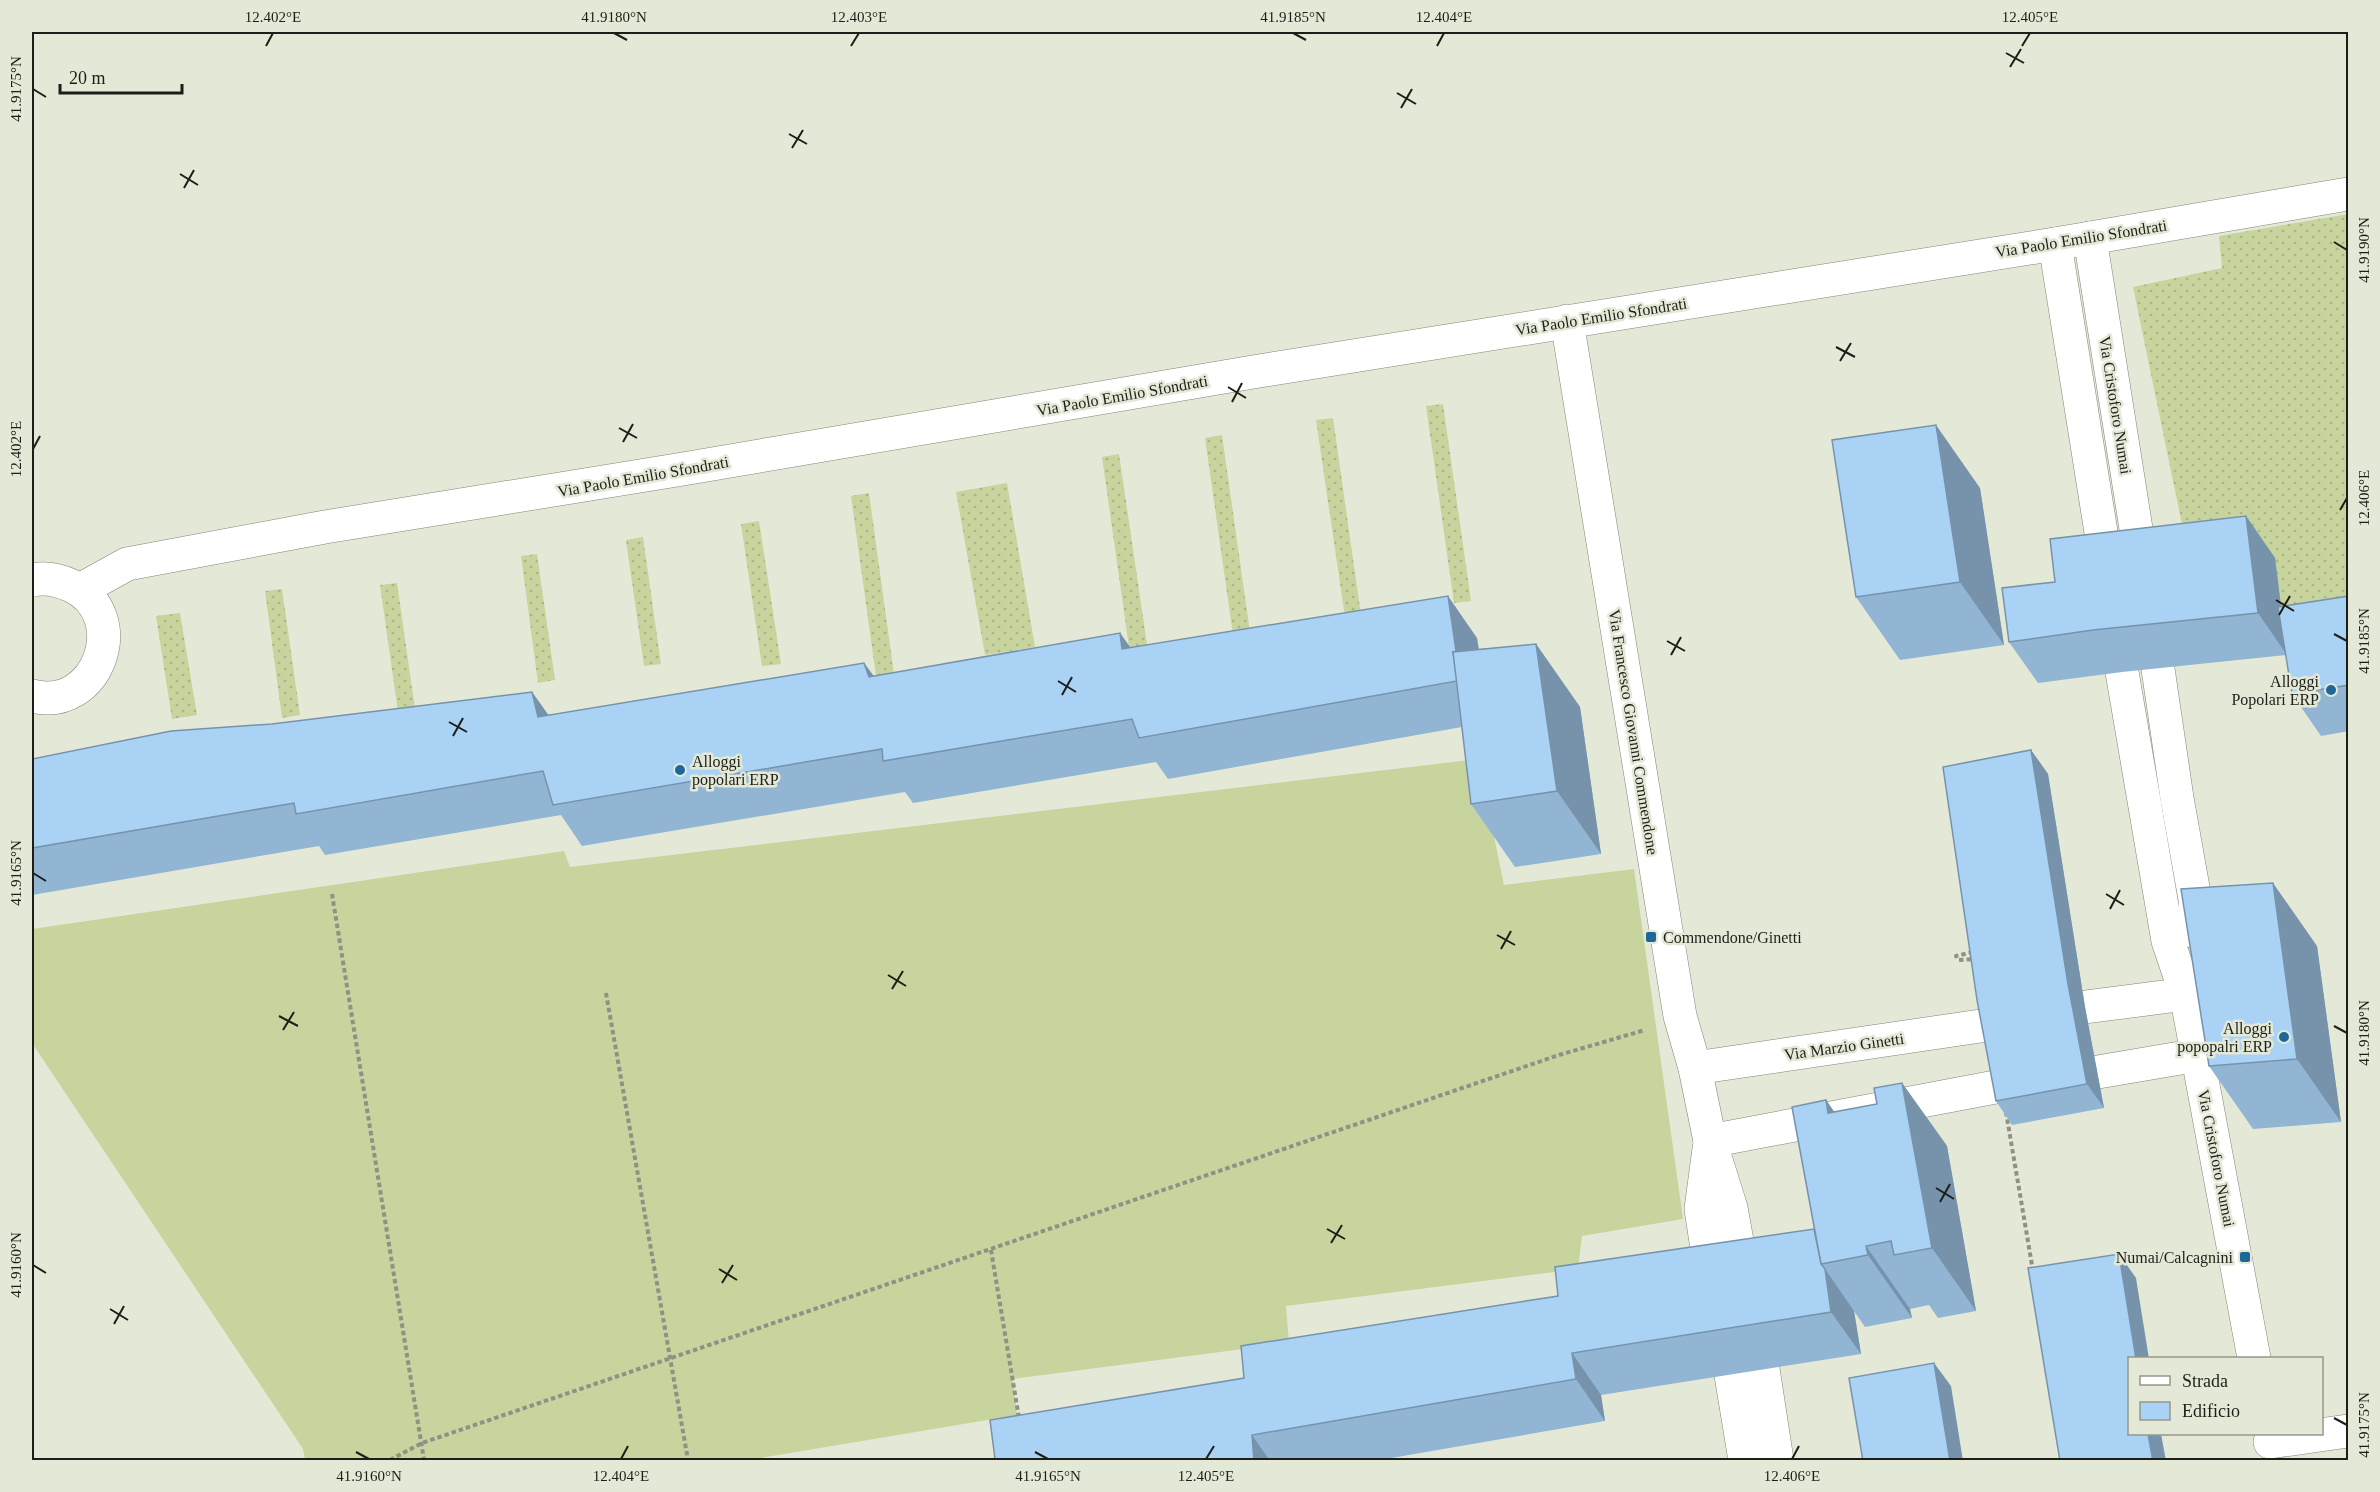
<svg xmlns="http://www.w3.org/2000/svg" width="2380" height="1492" viewBox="0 0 2380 1492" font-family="Georgia,serif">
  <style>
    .grass { fill: url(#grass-dots) }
    .garden { fill: #c7d49d }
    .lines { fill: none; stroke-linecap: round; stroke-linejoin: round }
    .minor-casing { stroke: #808474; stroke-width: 34 }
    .path { stroke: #8e9285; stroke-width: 4; stroke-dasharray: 4.5 3; stroke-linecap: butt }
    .minor { stroke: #fff; stroke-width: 33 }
    .path-bridge { stroke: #8e9285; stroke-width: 4; stroke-dasharray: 4.5 3; stroke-linecap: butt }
    .wall { fill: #91b5d2 }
    .shaded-wall { fill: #7693ab }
    .building { fill: #a9d2f4; stroke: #7693ab; stroke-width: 1.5 }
    .ticks { fill: none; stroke: #1d1e18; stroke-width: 2 }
    .poi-dot { fill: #1e679b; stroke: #e4e9d7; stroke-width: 2 }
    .labels { text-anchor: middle; stroke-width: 5; stroke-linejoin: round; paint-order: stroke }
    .street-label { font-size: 16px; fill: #1d1e18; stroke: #e4e9d7 }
    .poi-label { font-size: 16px; fill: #1d1e18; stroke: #e4e9d7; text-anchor: end }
    .neatline { fill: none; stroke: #1d1e18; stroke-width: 2 }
    .ticks-label { font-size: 15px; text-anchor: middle; fill: #1d1e18 }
  </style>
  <defs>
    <pattern id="grass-dots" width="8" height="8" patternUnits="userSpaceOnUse" patternTransform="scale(1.5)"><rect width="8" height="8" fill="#c7d49d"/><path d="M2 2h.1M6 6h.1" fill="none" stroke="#aab686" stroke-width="1.8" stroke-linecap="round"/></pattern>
  </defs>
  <rect width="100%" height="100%" fill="#e4e9d7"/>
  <!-- grass -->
  <g class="grass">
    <polygon points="2348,214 2348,644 2191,568 2133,287 2222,268 2219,236"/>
    <polygon points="1443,404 1471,601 1454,603 1426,406"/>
    <polygon points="1333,418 1361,615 1345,617 1316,420"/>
    <polygon points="1222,435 1250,632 1233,635 1205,438"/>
    <polygon points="1119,454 1148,651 1130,654 1102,457"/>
    <polygon points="1007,483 1035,647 985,655 956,492"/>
    <polygon points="869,493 894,674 876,676 851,496"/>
    <polygon points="759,521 781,664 762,666 741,524"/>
    <polygon points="643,537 661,664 644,666 626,540"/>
    <polygon points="537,554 555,680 538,683 521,556"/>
    <polygon points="397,583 415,709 398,712 380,585"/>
    <polygon points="282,589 300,715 282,718 265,591"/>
    <polygon points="180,613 197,715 172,719 156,616"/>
  </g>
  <!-- garden -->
  <polygon class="garden" points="1478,759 1504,885 1634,869 1683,1219 1582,1236 1578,1269 1286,1306 1289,1343 1013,1379 1017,1415 749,1460 305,1460 303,1449 32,1043 32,929 564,851 570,867"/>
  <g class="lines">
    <!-- minor casing -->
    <g class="minor-casing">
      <g id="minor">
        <polyline points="2090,238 2143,573"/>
        <polyline points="2055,244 2108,576"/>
        <polyline points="1567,321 1680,1016 1695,1068 1710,1141 1731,1208 1745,1285"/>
        <path d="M32,580C46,577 59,580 72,586C133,616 98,713 32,696"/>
        <polyline points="80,590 127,564 325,527 683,469 1259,371 2055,244 2348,194"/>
        <polyline points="2158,669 2177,798 2195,899 2197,933"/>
        <polyline points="2122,672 2168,941 2186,994 2254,1358"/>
        <polyline points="2085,1007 2186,994"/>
        <polyline points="1695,1068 1994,1024"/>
        <polyline points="2098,1072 2198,1055"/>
        <polyline points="1710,1141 2006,1085"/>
        <polyline points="1709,1149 1701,1209 1713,1288"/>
        <polyline points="1763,1369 1777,1460"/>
        <polyline points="1731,1375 1745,1460"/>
        <polyline points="2270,1442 2348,1431"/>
      </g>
    </g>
    <!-- path -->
    <g class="path">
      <polyline points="332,894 424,1460"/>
      <polyline points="1973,952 1956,956 1959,960 1974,959"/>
      <polyline points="606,993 688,1460"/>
      <polyline points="991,1250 1019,1418"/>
      <polyline points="390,1460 422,1443 1559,1055 1645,1030"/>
    </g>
    <!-- minor -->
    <use href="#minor" class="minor"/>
    <!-- path-bridge -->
    <polyline class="path-bridge" points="2006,1112 2033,1271"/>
  </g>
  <!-- wall -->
  <g class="wall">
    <polygon points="1980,488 2004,645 1900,660 1856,597"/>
    <polygon points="2246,516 2275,558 2281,606 2349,596 2349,731 2321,736 2292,694 2286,655 2122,672 2038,683 2009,642 2055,582"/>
    <polygon points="1120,633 1130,647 1477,638 1479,649 1536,644 1580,707 1601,854 1515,867 1471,804 1462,727 1168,779 1156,762 913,803 905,792 582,846 561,815 325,855 319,846 32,895 32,759 272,724 532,692 548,715 864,663 874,676"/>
    <polygon points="2031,750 2048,774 2085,1007 2104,1108 2012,1125 1996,1101"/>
    <polygon points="2317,946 2341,1122 2253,1129 2209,1066"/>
    <polygon points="1902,1083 1947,1146 1976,1311 1938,1318 1929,1305 1910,1309 1912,1318 1865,1327 1854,1311 1861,1354 1601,1395 1605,1421 1374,1461 984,1461 995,1459 1244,1378 1814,1229 1826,1100 1834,1112 1877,1104"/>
  </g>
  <!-- shaded-wall -->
  <g class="shaded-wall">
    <polygon points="1936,425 1980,488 2004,645 1960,582"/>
    <polygon points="2246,516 2275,558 2287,655 2258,613"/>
    <polygon points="1448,596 1477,638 1489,722 1460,681"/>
    <polygon points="1120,633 1149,674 1122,649"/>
    <polygon points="1536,644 1580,707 1601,854 1557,791"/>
    <polygon points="864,663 894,705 869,677"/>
    <polygon points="532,692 562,734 538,717"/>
    <polygon points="2031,750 2048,774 2085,1007 2104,1108 2087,1084 2068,984"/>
    <polygon points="2273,883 2317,946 2341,1122 2297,1059"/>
    <polygon points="1902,1083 1947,1146 1976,1311 1932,1248"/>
    <polygon points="1826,1100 1870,1163 1828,1113"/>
    <polygon points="1866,1246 1910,1309 1912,1318 1868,1255"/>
    <polygon points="2119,1254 2136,1278 2149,1359 2136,1359"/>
    <polygon points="1825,1269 1854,1311 1861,1354 1831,1312"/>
    <polygon points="1572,1353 1601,1395 1605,1421 1576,1379"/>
    <polygon points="1934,1363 1951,1386 1963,1461 1950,1461"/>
    <polygon points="2148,1434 2161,1434 2166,1461 2153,1461"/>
    <polygon points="1252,1435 1270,1461 1254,1461"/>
  </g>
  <!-- building -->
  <g class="building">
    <polygon points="1936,425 1960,582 1856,597 1832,440"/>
    <polygon points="2246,516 2258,613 2093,630 2009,642 2002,588 2055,582 2050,539"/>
    <polygon points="1448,596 1456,651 1453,652 1457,681 1139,738 1132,719 883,761 882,749 553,805 543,771 296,814 294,803 32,848 32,759 171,731 272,724 532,692 538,717 864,663 869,677 1120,633 1122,649"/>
    <polygon points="2349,596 2349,685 2292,694 2278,607"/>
    <polygon points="1536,644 1557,791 1471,804 1453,652"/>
    <polygon points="2031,750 2068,984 2087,1084 1996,1101 1977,1000 1943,767"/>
    <polygon points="2273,883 2297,1059 2209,1066 2181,889"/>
    <polygon points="1902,1083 1932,1248 1894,1255 1891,1241 1866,1246 1868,1255 1821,1264 1792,1107 1826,1100 1828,1113 1877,1104 1874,1088"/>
    <polygon points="1814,1229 1821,1264 1825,1269 1831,1312 1572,1353 1576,1379 1252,1435 1254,1461 984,1461 995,1459 990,1420 1244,1378 1241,1346 1558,1296 1555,1267"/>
    <polygon points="2119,1254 2136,1359 2130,1359 2130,1434 2148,1434 2153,1461 2060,1461 2028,1268"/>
    <polygon points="1934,1363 1950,1461 1863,1461 1849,1378"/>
  </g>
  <!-- ticks -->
  <path class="ticks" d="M614,33L627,40M1293,33L1306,40M266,46L273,33M851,46L859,33M1437,46L1444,33M2022,46L2030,33M2006,53L2024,63M2010,67L2021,49M33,89L46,97M1397,93L1416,104M1401,108L1412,89M789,134L807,144M792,148L803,130M180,174L198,185M184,188L194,170M2334,242L2347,250M1836,347L1855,357M1840,361L1851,343M1228,387L1246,398M1232,402L1242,383M619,428L637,438M623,442L633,424M33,449L40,436M2340,510L2347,498M2276,600L2294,611M2279,615L2290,596M2334,634L2347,641M1667,641L1685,651M1671,655L1681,637M1058,681L1076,692M1062,695L1072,677M449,722L467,732M453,736L463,718M33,873L46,881M2106,894L2124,905M2110,909L2120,890M1497,935L1515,945M1501,949L1511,931M888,975L906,986M892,989L903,971M279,1016L298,1026M2334,1026L2347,1033M283,1030L294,1012M1936,1188L1954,1199M1940,1202L1950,1184M1327,1229L1345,1239M1331,1243L1342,1225M33,1265L46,1273M719,1269L737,1280M722,1283L733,1265M110,1309L128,1320M114,1324L124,1306M2334,1418L2347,1425M356,1452L369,1459M1035,1452L1048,1459M621,1459L628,1446M1206,1459L1214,1446M1792,1459L1799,1446"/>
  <!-- markers -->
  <g class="poi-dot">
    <circle cx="2331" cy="690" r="6"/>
    <circle cx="680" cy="770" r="6"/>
    <rect x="1645" y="931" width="12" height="12" rx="3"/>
    <circle cx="2284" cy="1037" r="6"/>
    <rect x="2239" y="1251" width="12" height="12" rx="3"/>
  </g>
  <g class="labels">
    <!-- street labels -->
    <g class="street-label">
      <text transform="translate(2081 238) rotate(-9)" y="6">Via Paolo Emilio Sfondrati</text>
      <text transform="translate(1601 316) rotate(-9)" y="6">Via Paolo Emilio Sfondrati</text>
      <text transform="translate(1122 395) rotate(-10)" y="6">Via Paolo Emilio Sfondrati</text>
      <text transform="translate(2116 405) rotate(81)" y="6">Via Cristoforo Numai</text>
      <text transform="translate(643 476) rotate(-10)" y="6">Via Paolo Emilio Sfondrati</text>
      <text transform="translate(1634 732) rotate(81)" y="6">Via Francesco Giovanni Commendone</text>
      <text transform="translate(1844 1046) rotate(-8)" y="6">Via Marzio Ginetti</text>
      <text transform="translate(2217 1158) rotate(79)" y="6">Via Cristoforo Numai</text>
    </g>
    <!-- poi labels -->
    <g class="poi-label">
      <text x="2319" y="687">Alloggi<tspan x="2319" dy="18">Popolari ERP</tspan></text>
      <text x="692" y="767" text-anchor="start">Alloggi<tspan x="692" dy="18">popolari ERP</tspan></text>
      <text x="1663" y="943" text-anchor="start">Commendone/Ginetti</text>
      <text x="2272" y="1034">Alloggi<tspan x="2272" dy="18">popopalri ERP</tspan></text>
      <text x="2233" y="1263">Numai/Calcagnini</text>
    </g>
  </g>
  <!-- border -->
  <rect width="2380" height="1492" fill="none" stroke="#e4e9d7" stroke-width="66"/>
  <!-- legend -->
  <rect x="2128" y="1357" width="195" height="78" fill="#e4e9d7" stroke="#94988b" stroke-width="1.5"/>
  <rect x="2140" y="1376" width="30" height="9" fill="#ffffff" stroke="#94988b" stroke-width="1.5"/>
  <text x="2182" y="1387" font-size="18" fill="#1d1e18">Strada</text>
  <rect x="2140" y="1402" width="30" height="18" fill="#a9d2f4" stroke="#94988b" stroke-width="1.5"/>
  <text x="2182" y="1417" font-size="18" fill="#1d1e18">Edificio</text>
  <!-- scale -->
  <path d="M60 84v9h122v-9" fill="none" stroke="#1d1e18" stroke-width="3"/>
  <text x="69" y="84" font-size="18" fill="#1d1e18" stroke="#e4e9d7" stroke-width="4.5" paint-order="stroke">20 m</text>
  <rect x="33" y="33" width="2314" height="1426" class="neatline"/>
  <g class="ticks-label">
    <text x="273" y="22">12.402°E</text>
    <text x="614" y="22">41.9180°N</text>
    <text x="859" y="22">12.403°E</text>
    <text x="1293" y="22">41.9185°N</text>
    <text x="1444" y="22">12.404°E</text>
    <text x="2030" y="22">12.405°E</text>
    <text transform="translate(16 89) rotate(-90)" y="5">41.9175°N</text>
    <text transform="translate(2364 250) rotate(-90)" y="5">41.9190°N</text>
    <text transform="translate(16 449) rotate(-90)" y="5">12.402°E</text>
    <text transform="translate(2364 498) rotate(-90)" y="5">12.406°E</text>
    <text transform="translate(2364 641) rotate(-90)" y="5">41.9185°N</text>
    <text transform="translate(16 873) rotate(-90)" y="5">41.9165°N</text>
    <text transform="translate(2364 1033) rotate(-90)" y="5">41.9180°N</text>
    <text transform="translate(16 1265) rotate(-90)" y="5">41.9160°N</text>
    <text transform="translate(2364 1425) rotate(-90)" y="5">41.9175°N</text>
    <text x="369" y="1481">41.9160°N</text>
    <text x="621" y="1481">12.404°E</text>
    <text x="1048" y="1481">41.9165°N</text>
    <text x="1206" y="1481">12.405°E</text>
    <text x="1792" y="1481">12.406°E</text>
  </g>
</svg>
